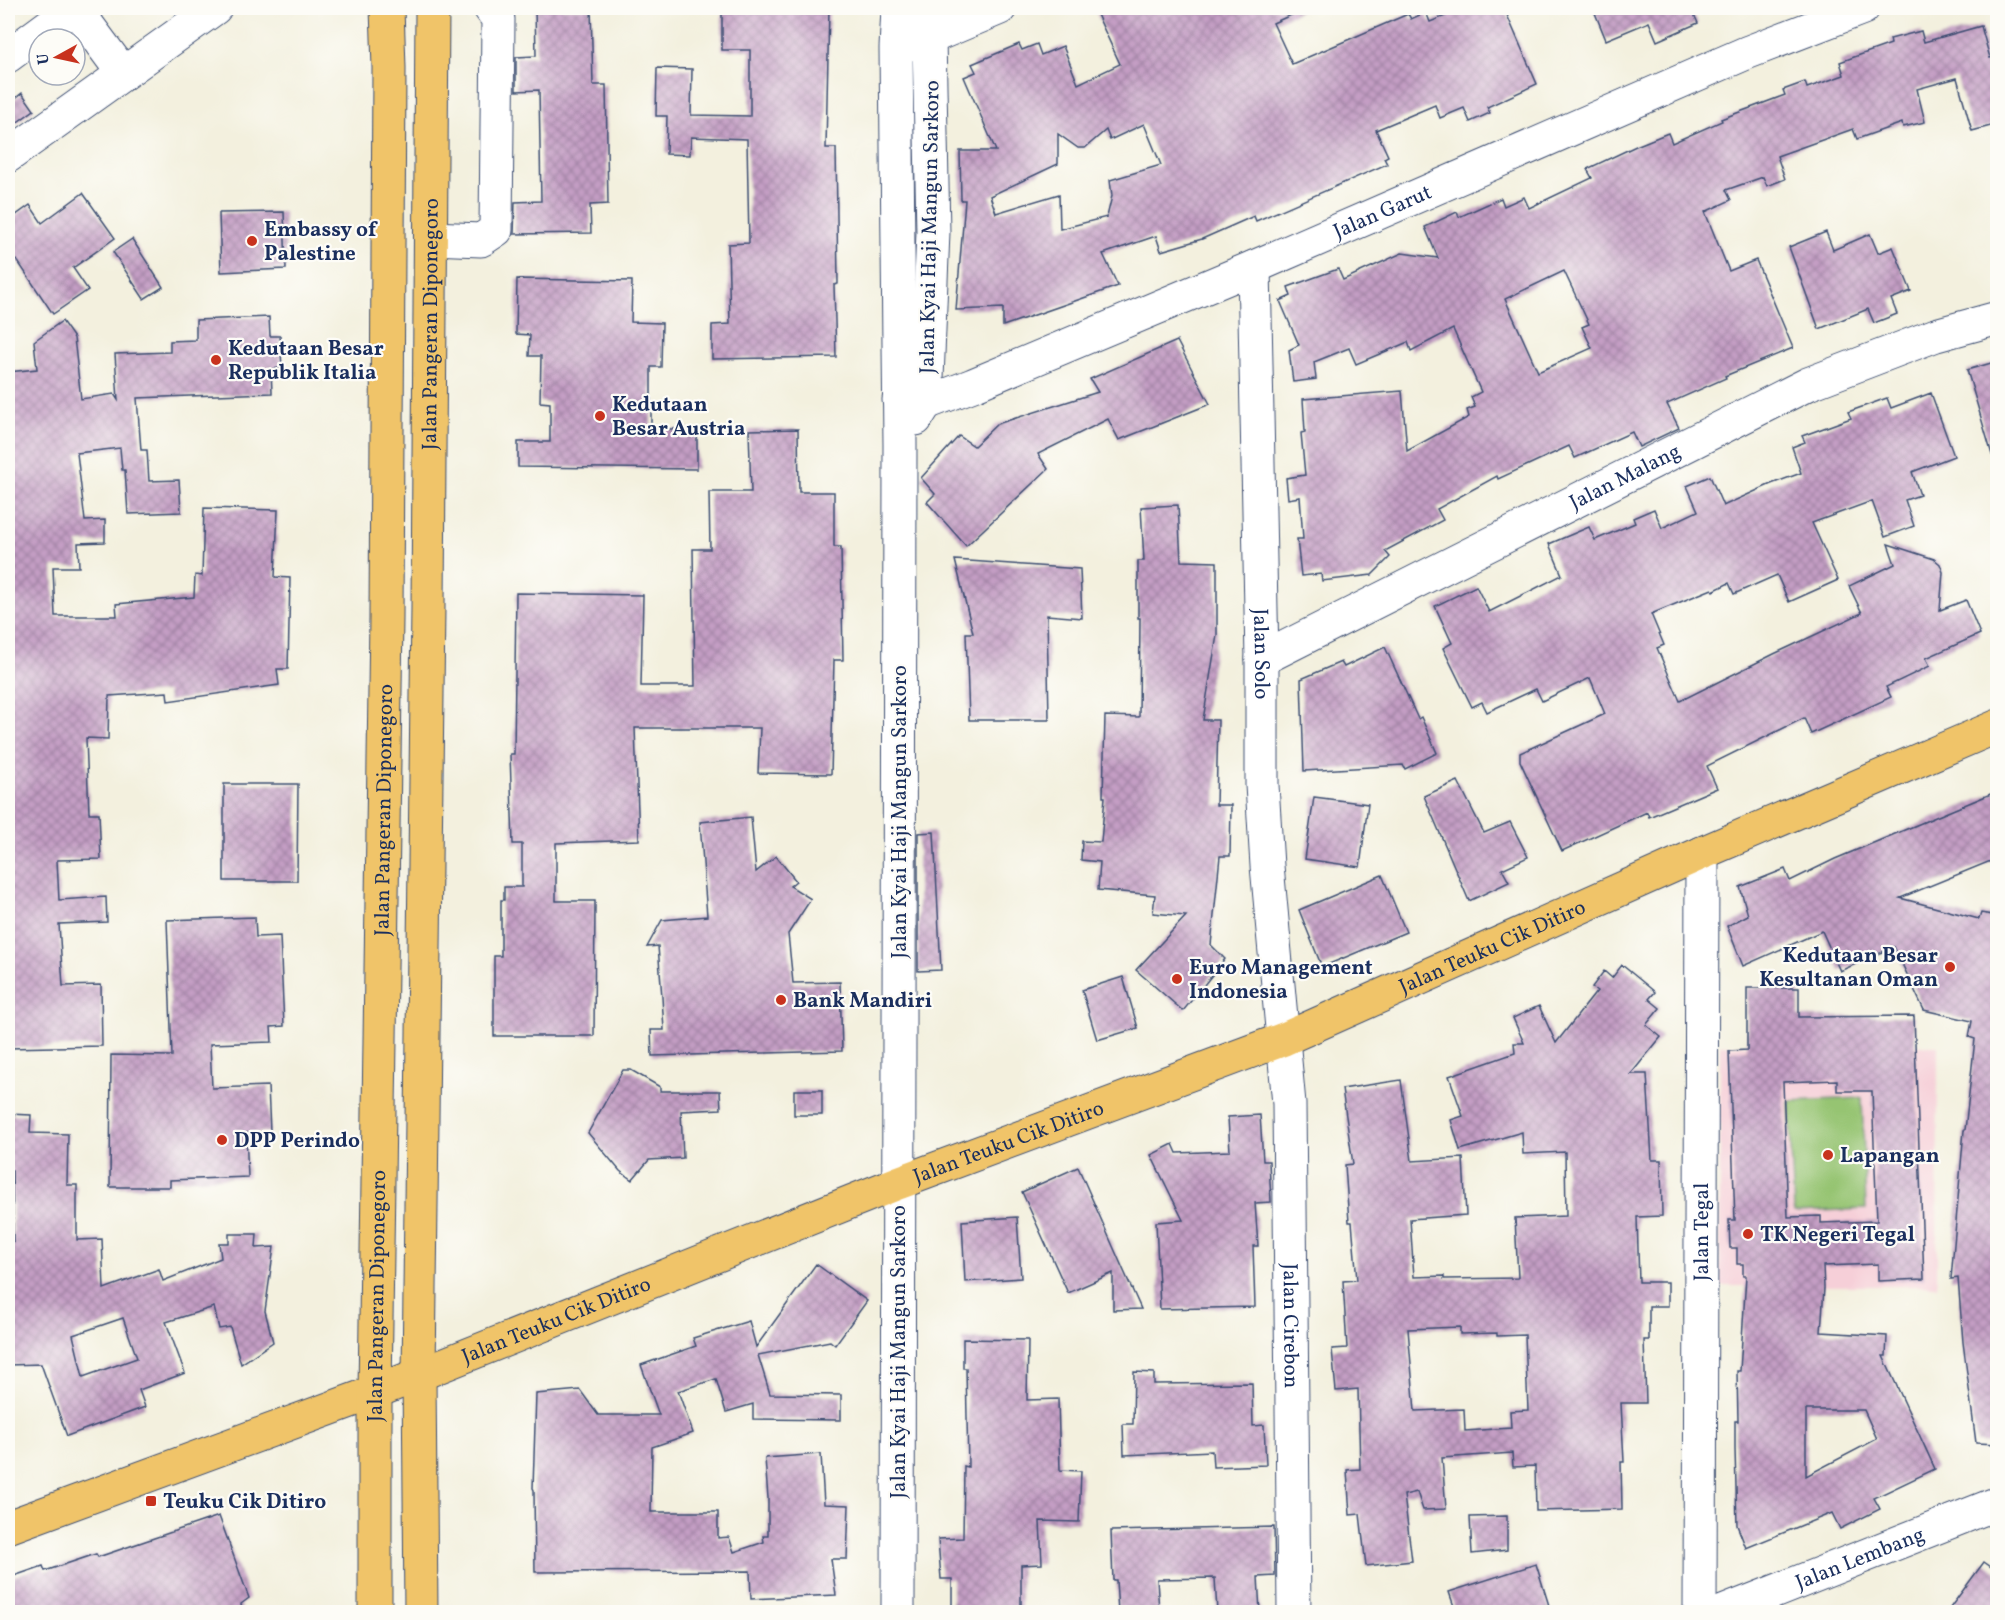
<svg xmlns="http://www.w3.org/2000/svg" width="2005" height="1620" viewBox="0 0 2005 1620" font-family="Vollkorn,serif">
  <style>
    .built { fill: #f6cfd8 }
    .garden { fill: #96c472; stroke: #587a68; stroke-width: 1.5 }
    .building { fill: url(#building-cross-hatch); fill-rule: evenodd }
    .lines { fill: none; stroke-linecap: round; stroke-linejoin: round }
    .minor-casing { stroke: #3b4c71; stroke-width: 35 }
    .major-casing { stroke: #3b4c71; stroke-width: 35 }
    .minor { stroke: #fff; stroke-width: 33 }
    .major { stroke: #f0c469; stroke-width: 33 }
    .poi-dot { fill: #c8321e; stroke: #fdfcf7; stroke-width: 2 }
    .labels { text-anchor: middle; stroke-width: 4.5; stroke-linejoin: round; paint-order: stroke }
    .street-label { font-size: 21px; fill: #1b2f5e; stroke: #fdfcf7 }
    .poi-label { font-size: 21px; font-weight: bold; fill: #1b2f5e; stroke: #fdfcf7; text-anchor: start }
  </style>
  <defs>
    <pattern id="building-cross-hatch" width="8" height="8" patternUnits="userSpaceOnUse" patternTransform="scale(1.5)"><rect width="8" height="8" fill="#c49ec4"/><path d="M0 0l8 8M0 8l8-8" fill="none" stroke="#9e81a2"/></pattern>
  </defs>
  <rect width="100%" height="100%" fill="#fdfcf7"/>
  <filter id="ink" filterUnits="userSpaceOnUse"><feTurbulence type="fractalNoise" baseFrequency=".0167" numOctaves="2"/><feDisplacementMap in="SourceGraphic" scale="12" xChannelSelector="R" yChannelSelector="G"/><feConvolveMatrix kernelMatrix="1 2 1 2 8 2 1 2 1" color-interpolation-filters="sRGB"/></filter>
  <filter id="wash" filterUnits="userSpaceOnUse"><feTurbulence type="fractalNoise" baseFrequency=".008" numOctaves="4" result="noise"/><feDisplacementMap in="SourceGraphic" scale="24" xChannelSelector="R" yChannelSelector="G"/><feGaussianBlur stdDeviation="1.35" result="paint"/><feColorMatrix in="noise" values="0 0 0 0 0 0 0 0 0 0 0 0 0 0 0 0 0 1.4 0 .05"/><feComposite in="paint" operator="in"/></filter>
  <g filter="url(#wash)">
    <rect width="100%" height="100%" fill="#f3f0de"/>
    <!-- built -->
    <polygon class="built" points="1720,1045 1938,1046 1937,1286 1720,1286"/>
    <!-- garden -->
    <polygon class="garden" points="1862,1098 1866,1209 1794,1212 1789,1101"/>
    <g id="blocks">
      <!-- building -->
      <g class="building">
        <polygon points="535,8 591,8 593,85 606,85 608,204 590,205 591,233 514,234 515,202 541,201 539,90 516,91 516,57 536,56"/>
        <polygon points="722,8 829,8 826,148 836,148 838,284 834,285 836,357 712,359 712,325 730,324 728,244 749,243 747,139 691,137 690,155 666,154 667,116 656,116 657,68 692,69 691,115 750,116 750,50 722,50"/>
        <path d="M1094,8H1307L1273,23L1292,64L1408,14L1411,19L1426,12L1430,22L1465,8H1504L1537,84L1487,107L1490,113L1470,122L1464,108L1440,118L1435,105L1376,130L1388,156L1384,158L1387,164L1256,221L1254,216L1202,239L1161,251L1156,236L1103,254L1118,286L1003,326V308L956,310L965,200H961L960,151H996L964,77L976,72L972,64L1019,44L1022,50L1037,44L1041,55L1063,46L1078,84L1120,64ZM1144,124L1161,165L1110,180L1112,196L1107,217L1060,229L1059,194L996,213L990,196L1058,164V134L1078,148H1085L1106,130L1110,140Z"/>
        <polygon points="1593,8 1691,8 1698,23 1657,41 1649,22 1606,40"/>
        <path d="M1981,26L1990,58L1998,55V124L1972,131L1957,78L1917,89L1925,122L1903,127L1902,123L1857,139L1853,129L1777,156L1785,179L1767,186L1763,177L1726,190L1731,200L1705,212L1729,271L1756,260L1793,348L1725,376L1726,378L1667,404L1679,428L1639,447L1632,432L1575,458L1569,446L1498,479L1497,476L1437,509L1443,520L1385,551L1390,557L1372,575L1322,581L1321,574L1301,576L1297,539H1303L1300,497L1288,499L1286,478L1305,475L1301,433L1305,432L1303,399L1402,391L1407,451L1469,417L1467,410L1475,407L1471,397L1481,392L1453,329L1411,351L1408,342L1356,364L1349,348L1314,362L1316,379L1293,382L1289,350L1299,345L1280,301L1291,296L1288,287L1338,269L1343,280L1402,253L1438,258L1425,227L1457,212L1459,217L1501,198L1504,206L1524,197L1529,208L1592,178L1587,169L1636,146L1668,133L1672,143L1722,121L1721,119L1785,95L1783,90L1805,82L1807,88L1844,75L1840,62L1891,44L1890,39L1921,31L1924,42ZM1564,271L1589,324L1582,327L1592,348L1538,372L1505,299Z"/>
        <polygon points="22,93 34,110 8,129 8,104"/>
        <polygon points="83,193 115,238 73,268 88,290 53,314 17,260 8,267 8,221 30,205 42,223"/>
        <polygon points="284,212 286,269 221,272 219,213"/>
        <polygon points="1826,232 1833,250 1870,234 1878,253 1893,247 1911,291 1891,299 1897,314 1874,323 1868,309 1819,329 1789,247"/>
        <polygon points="132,239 163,287 144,299 113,252"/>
        <polygon points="517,279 632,281 631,322 662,323 661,367 651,367 651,429 697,429 697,469 518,467 518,442 550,442 550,403 540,402 541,356 529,356 530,335 516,334"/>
        <polygon points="269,317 270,336 280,336 282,368 271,369 272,393 137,398 141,450 147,450 149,481 179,480 181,512 128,514 125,470 122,470 120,448 77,453 85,521 105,520 105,542 78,543 79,567 53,567 55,616 117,616 116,604 194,597 195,575 202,576 204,508 278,510 275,577 290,578 288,669 277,669 279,685 168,701 167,692 109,696 108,739 86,738 89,813 99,813 101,859 57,860 59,900 106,897 107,922 59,924 63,986 101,985 102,1046 8,1048 8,372 37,369 34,341 62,321 74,338 81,399 114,394 118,400 115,354 170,352 170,341 196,340 196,320"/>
        <polygon points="1177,341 1210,404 1119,440 1108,419 1038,454 1048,469 966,546 927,502 935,494 921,478 959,436 974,446 997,424 1098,392 1090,379"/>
        <polygon points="1998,361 1998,454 1992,455 1967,370"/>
        <polygon points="1931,393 1954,456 1912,472 1920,495 1905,500 1914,526 1885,537 1872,501 1812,523 1838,580 1789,602 1777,575 1734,594 1729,583 1713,591 1712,589 1651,614 1664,645 1657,648 1680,701 1774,654 1862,613 1849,586 1895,564 1888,544 1934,559 1940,564 1943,572 1940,610 1966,600 1980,634 1926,658 1930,666 1886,687 1891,697 1811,734 1804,718 1707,766 1717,788 1649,817 1647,812 1562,851 1520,761 1520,753 1605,714 1590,678 1542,701 1536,689 1487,712 1482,702 1472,707 1443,648 1452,643 1435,606 1476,586 1489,612 1562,575 1549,544 1589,527 1595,540 1635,523 1633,518 1654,509 1662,528 1698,511 1687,486 1710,476 1723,506 1771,484 1801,473 1792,447 1805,442 1802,436 1851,418 1848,412 1887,398 1891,408"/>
        <polygon points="798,429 799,492 834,492 834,547 841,547 843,660 834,660 831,774 758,773 760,728 635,728 639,840 556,843 556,901 595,901 594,1036 494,1036 494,956 501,956 501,900 504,900 504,887 522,887 522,844 513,844 510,754 514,754 516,593 643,595 641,686 695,686 693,549 710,549 709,492 751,492 749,430"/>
        <polygon points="1178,505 1181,561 1217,562 1217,635 1203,720 1218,720 1216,805 1231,805 1230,856 1220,856 1211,945 1225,959 1183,1011 1136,970 1186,916 1153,913 1155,895 1098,890 1100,862 1081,860 1082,841 1101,842 1105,797 1103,797 1105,716 1139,717 1140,618 1138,618 1138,561 1144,561 1141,507"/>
        <polygon points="955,560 1080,569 1082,618 1047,615 1049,720 969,720 966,633 973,633"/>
        <polygon points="1385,647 1418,719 1421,717 1437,753 1405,769 1403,765 1304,771 1301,679 1341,662 1344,667"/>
        <polygon points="1458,781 1484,833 1510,822 1528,857 1502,869 1509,882 1469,901 1424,796"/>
        <polygon points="224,784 298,784 297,881 224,881"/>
        <polygon points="1998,791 1998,858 1900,898 1979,919 1981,913 1998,916 1998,1444 1976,1443 1963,1342 1958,1278 1951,1279 1964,1130 1965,1130 1975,1039 1969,1037 1972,1021 1924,1010 1894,947 1840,971 1822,931 1743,966 1727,926 1748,915 1740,887 1785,869 1790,881 1835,859"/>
        <polygon points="1314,797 1368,804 1360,867 1305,859"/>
        <polygon points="751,817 756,872 776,856 796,881 790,886 811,899 788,934 793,983 840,982 842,1051 652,1056 651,1030 664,1030 662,997 658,946 647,947 662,920 707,916 700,822"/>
        <polygon points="934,832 941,970 918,971 918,833"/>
        <polygon points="1382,875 1406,932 1322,967 1299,910"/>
        <polygon points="255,917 256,937 280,936 284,1026 271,1027 272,1042 210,1044 212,1088 268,1086 270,1132 246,1133 248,1177 170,1180 170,1187 110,1187 111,1055 172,1056 167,920"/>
        <path d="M1622,965L1655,992L1649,999L1660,1008L1646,1025L1661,1037L1631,1074H1647L1652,1160H1661L1662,1216L1637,1217L1639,1282H1668V1306H1649V1340H1644L1646,1403H1621L1624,1462H1621L1622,1509L1536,1511L1535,1466L1513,1467L1512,1453L1442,1458L1446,1509L1423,1510L1417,1492L1404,1495L1412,1561L1366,1566L1360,1514L1350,1515L1347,1470L1360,1469L1358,1389L1336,1391L1332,1349L1347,1348L1343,1281L1357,1280L1352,1222H1349L1345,1165L1353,1164L1342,1089L1401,1080L1412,1161L1463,1158L1466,1215L1410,1219L1414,1277L1444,1276V1279L1518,1278L1515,1218L1566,1216L1565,1152L1523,1154L1522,1132L1460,1150L1451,1120L1463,1116L1449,1076L1515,1053L1514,1043H1524L1513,1018L1539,1006L1556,1043L1597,991L1592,987L1604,971L1612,978ZM1460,1327V1334L1497,1333V1336L1525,1335L1528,1410L1510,1411L1511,1428L1465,1431L1464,1409L1415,1411L1408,1329Z"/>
        <polygon points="1123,977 1138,1028 1097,1040 1082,990"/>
        <path d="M1747,988H1799V1017L1914,1016L1924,1279L1878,1281V1264L1823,1266L1824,1288L1821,1332L1887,1336L1886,1356H1883L1935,1469L1874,1498L1880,1509L1840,1529L1832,1513L1746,1548L1737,1525L1735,1449V1421H1738L1737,1371H1740L1746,1276H1743V1264H1737V1248H1730L1729,1220H1735L1729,1051L1747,1050ZM1837,1080V1091H1872L1877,1221L1821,1223V1216L1788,1217L1783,1082ZM1806,1410H1864L1877,1439L1806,1476Z"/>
        <polygon points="623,1070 631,1070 660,1087 660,1091 720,1091 721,1109 681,1111 683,1158 649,1160 632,1180 620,1171 588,1133"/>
        <rect x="794" y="1090" width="28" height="25"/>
        <path d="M8,1114L31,1115L30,1133L68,1134L67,1185H77V1240L102,1239L104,1289L159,1269L163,1281L221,1258L219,1243H229V1234H257L256,1248L274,1247L265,1311L273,1342L241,1364L230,1327L219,1329L214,1307L166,1322L185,1373L139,1390L145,1407L67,1436L41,1364L8,1365V1242H13L12,1171H8ZM123,1318L137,1358L83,1377L73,1335Z"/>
        <polygon points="1260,1115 1263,1161 1269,1161 1271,1202 1255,1203 1258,1246 1253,1246 1255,1307 1160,1309 1156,1222 1183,1220 1151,1155 1173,1144 1177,1153 1230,1151 1228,1117"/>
        <polygon points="1078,1167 1123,1269 1141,1309 1113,1310 1113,1273 1068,1293 1022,1192"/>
        <polygon points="1017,1217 1021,1278 965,1282 962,1221"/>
        <polygon points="816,1264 867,1301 835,1345 830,1341 758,1355 770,1394 841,1395 841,1420 753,1419 753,1404 726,1412 716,1379 678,1391 693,1433 652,1447 651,1512 718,1512 718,1538 729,1537 734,1552 764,1542 763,1536 768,1536 768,1498 765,1458 821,1454 824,1504 849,1505 847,1559 831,1559 836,1595 751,1599 750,1571 535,1572 534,1490 533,1488 536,1394 580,1390 598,1415 659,1415 641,1365 696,1346 693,1338 749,1321 756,1347"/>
        <polygon points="963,1339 1028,1340 1027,1400 1058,1399 1060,1470 1081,1471 1079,1522 1040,1521 1042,1564 1021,1565 1021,1612 952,1612 952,1579 941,1579 938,1539 963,1538 964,1466 968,1467 966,1368 963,1368"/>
        <polygon points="1134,1372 1154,1373 1154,1384 1252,1383 1253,1426 1264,1425 1266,1465 1213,1467 1212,1451 1124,1455 1123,1424 1133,1424"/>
        <polygon points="219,1516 249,1598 241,1604 242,1612 8,1612 8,1578 43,1566 45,1571 96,1554 98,1557"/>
        <polygon points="1507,1516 1507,1550 1472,1554 1470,1517"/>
        <polygon points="1274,1527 1275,1576 1258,1577 1260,1612 1217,1612 1215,1578 1157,1579 1159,1612 1118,1612 1116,1580 1113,1580 1111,1531"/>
        <polygon points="1984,1562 1998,1572 1998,1612 1947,1612"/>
        <polygon points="1536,1564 1551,1612 1456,1612 1449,1592"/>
      </g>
    </g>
  </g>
  <g filter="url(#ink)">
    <use href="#blocks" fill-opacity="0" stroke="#3b4c71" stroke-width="1.5"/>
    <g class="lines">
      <!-- minor casing -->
      <g class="minor-casing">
        <g id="minor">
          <polyline points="75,8 123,73"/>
          <polyline points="898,8 896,48 900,444 898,1612"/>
          <polyline points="910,8 929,38 933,232 926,403 916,419"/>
          <polyline points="910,44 929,38 1000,8"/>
          <polyline points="8,56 73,8"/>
          <polyline points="8,156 215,8"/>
          <polyline points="431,238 481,240 496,230 498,19 490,8"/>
          <path id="s1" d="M1254,267L1262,659V785L1267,866L1289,1104L1294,1612"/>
          <path id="s2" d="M899,400L926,403L973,385L1254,267L1746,53L1863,8"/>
          <path id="s3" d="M1262,659L1808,384L1936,335L1998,318"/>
          <path id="s4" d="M1700,1612L1702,853"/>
          <path id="s5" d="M1723,1612L1998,1503"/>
        </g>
      </g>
      <!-- major casing -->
      <g class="major-casing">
        <g id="major">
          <path id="s6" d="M8,1527L375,1392L898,1183L1284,1039L1702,853L1998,726"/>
          <path id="s7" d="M375,1612V1392L386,618L389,68L387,8"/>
          <path id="s8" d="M421,1612L419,1375L428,608L432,8"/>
        </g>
      </g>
      <!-- minor -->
      <use href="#minor" class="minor"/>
      <!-- major -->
      <use href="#major" class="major"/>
    </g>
  </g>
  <!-- markers -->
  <g class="poi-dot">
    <circle cx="252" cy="241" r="6"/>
    <circle cx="216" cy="360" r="6"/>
    <circle cx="600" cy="416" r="6"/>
    <circle cx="1950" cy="967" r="6"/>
    <circle cx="1177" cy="979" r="6"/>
    <circle cx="781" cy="1000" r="6"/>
    <circle cx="222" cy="1140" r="6"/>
    <circle cx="1828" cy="1155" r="6"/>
    <circle cx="1748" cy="1234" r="6"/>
    <rect x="145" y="1495" width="12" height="12" rx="3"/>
  </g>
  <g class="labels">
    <!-- street labels -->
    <g class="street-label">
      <text dy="7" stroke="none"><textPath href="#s2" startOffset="522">Jalan Garut</textPath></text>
      <text transform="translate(929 227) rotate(-89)" y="7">Jalan Kyai Haji Mangun Sarkoro</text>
      <text dy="7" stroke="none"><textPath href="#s8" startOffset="1288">Jalan Pangeran Diponegoro</textPath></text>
      <text dy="7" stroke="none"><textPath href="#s3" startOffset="406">Jalan Malang</textPath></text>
      <text dy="7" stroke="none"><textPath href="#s1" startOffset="387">Jalan Solo</textPath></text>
      <text dy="7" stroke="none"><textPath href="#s7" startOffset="802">Jalan Pangeran Diponegoro</textPath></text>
      <text transform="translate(899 812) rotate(-90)" y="7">Jalan Kyai Haji Mangun Sarkoro</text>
      <text dy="7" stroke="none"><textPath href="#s6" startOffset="1594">Jalan Teuku Cik Ditiro</textPath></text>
      <text dy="7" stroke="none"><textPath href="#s6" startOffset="1072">Jalan Teuku Cik Ditiro</textPath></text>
      <text dy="7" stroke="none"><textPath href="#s4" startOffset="380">Jalan Tegal</textPath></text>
      <text dy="7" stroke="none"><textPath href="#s7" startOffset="316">Jalan Pangeran Diponegoro</textPath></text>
      <text dy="7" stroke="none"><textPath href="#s6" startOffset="586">Jalan Teuku Cik Ditiro</textPath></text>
      <text dy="7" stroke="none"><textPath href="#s1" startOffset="1060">Jalan Cirebon</textPath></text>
      <text transform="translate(898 1352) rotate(-90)" y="7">Jalan Kyai Haji Mangun Sarkoro</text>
      <text dy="7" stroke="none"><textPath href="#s5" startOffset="147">Jalan Lembang</textPath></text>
    </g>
    <!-- poi labels -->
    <g class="poi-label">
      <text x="264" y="236">Embassy of<tspan x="264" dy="24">Palestine</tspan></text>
      <text x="228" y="355">Kedutaan Besar<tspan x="228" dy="24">Republik Italia</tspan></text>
      <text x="612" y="411">Kedutaan<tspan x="612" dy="24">Besar Austria</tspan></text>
      <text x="1938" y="962" text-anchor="end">Kedutaan Besar<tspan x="1938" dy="24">Kesultanan Oman</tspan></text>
      <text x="1189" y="974">Euro Management<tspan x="1189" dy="24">Indonesia</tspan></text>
      <text x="793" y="1007">Bank Mandiri</text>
      <text x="234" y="1147">DPP Perindo</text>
      <text x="1840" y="1162">Lapangan</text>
      <text x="1760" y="1241">TK Negeri Tegal</text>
      <text x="163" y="1508">Teuku Cik Ditiro</text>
    </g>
  </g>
  <!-- margin -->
  <rect width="2005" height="1620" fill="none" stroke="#fdfcf7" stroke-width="30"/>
  <!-- north arrow -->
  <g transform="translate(57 57) rotate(262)"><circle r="28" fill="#fdfcf7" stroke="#a3aaba" stroke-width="1.5"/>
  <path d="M0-4.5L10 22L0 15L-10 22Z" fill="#c8321e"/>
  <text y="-9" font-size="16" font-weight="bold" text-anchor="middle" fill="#1b2f5e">U</text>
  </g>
</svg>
